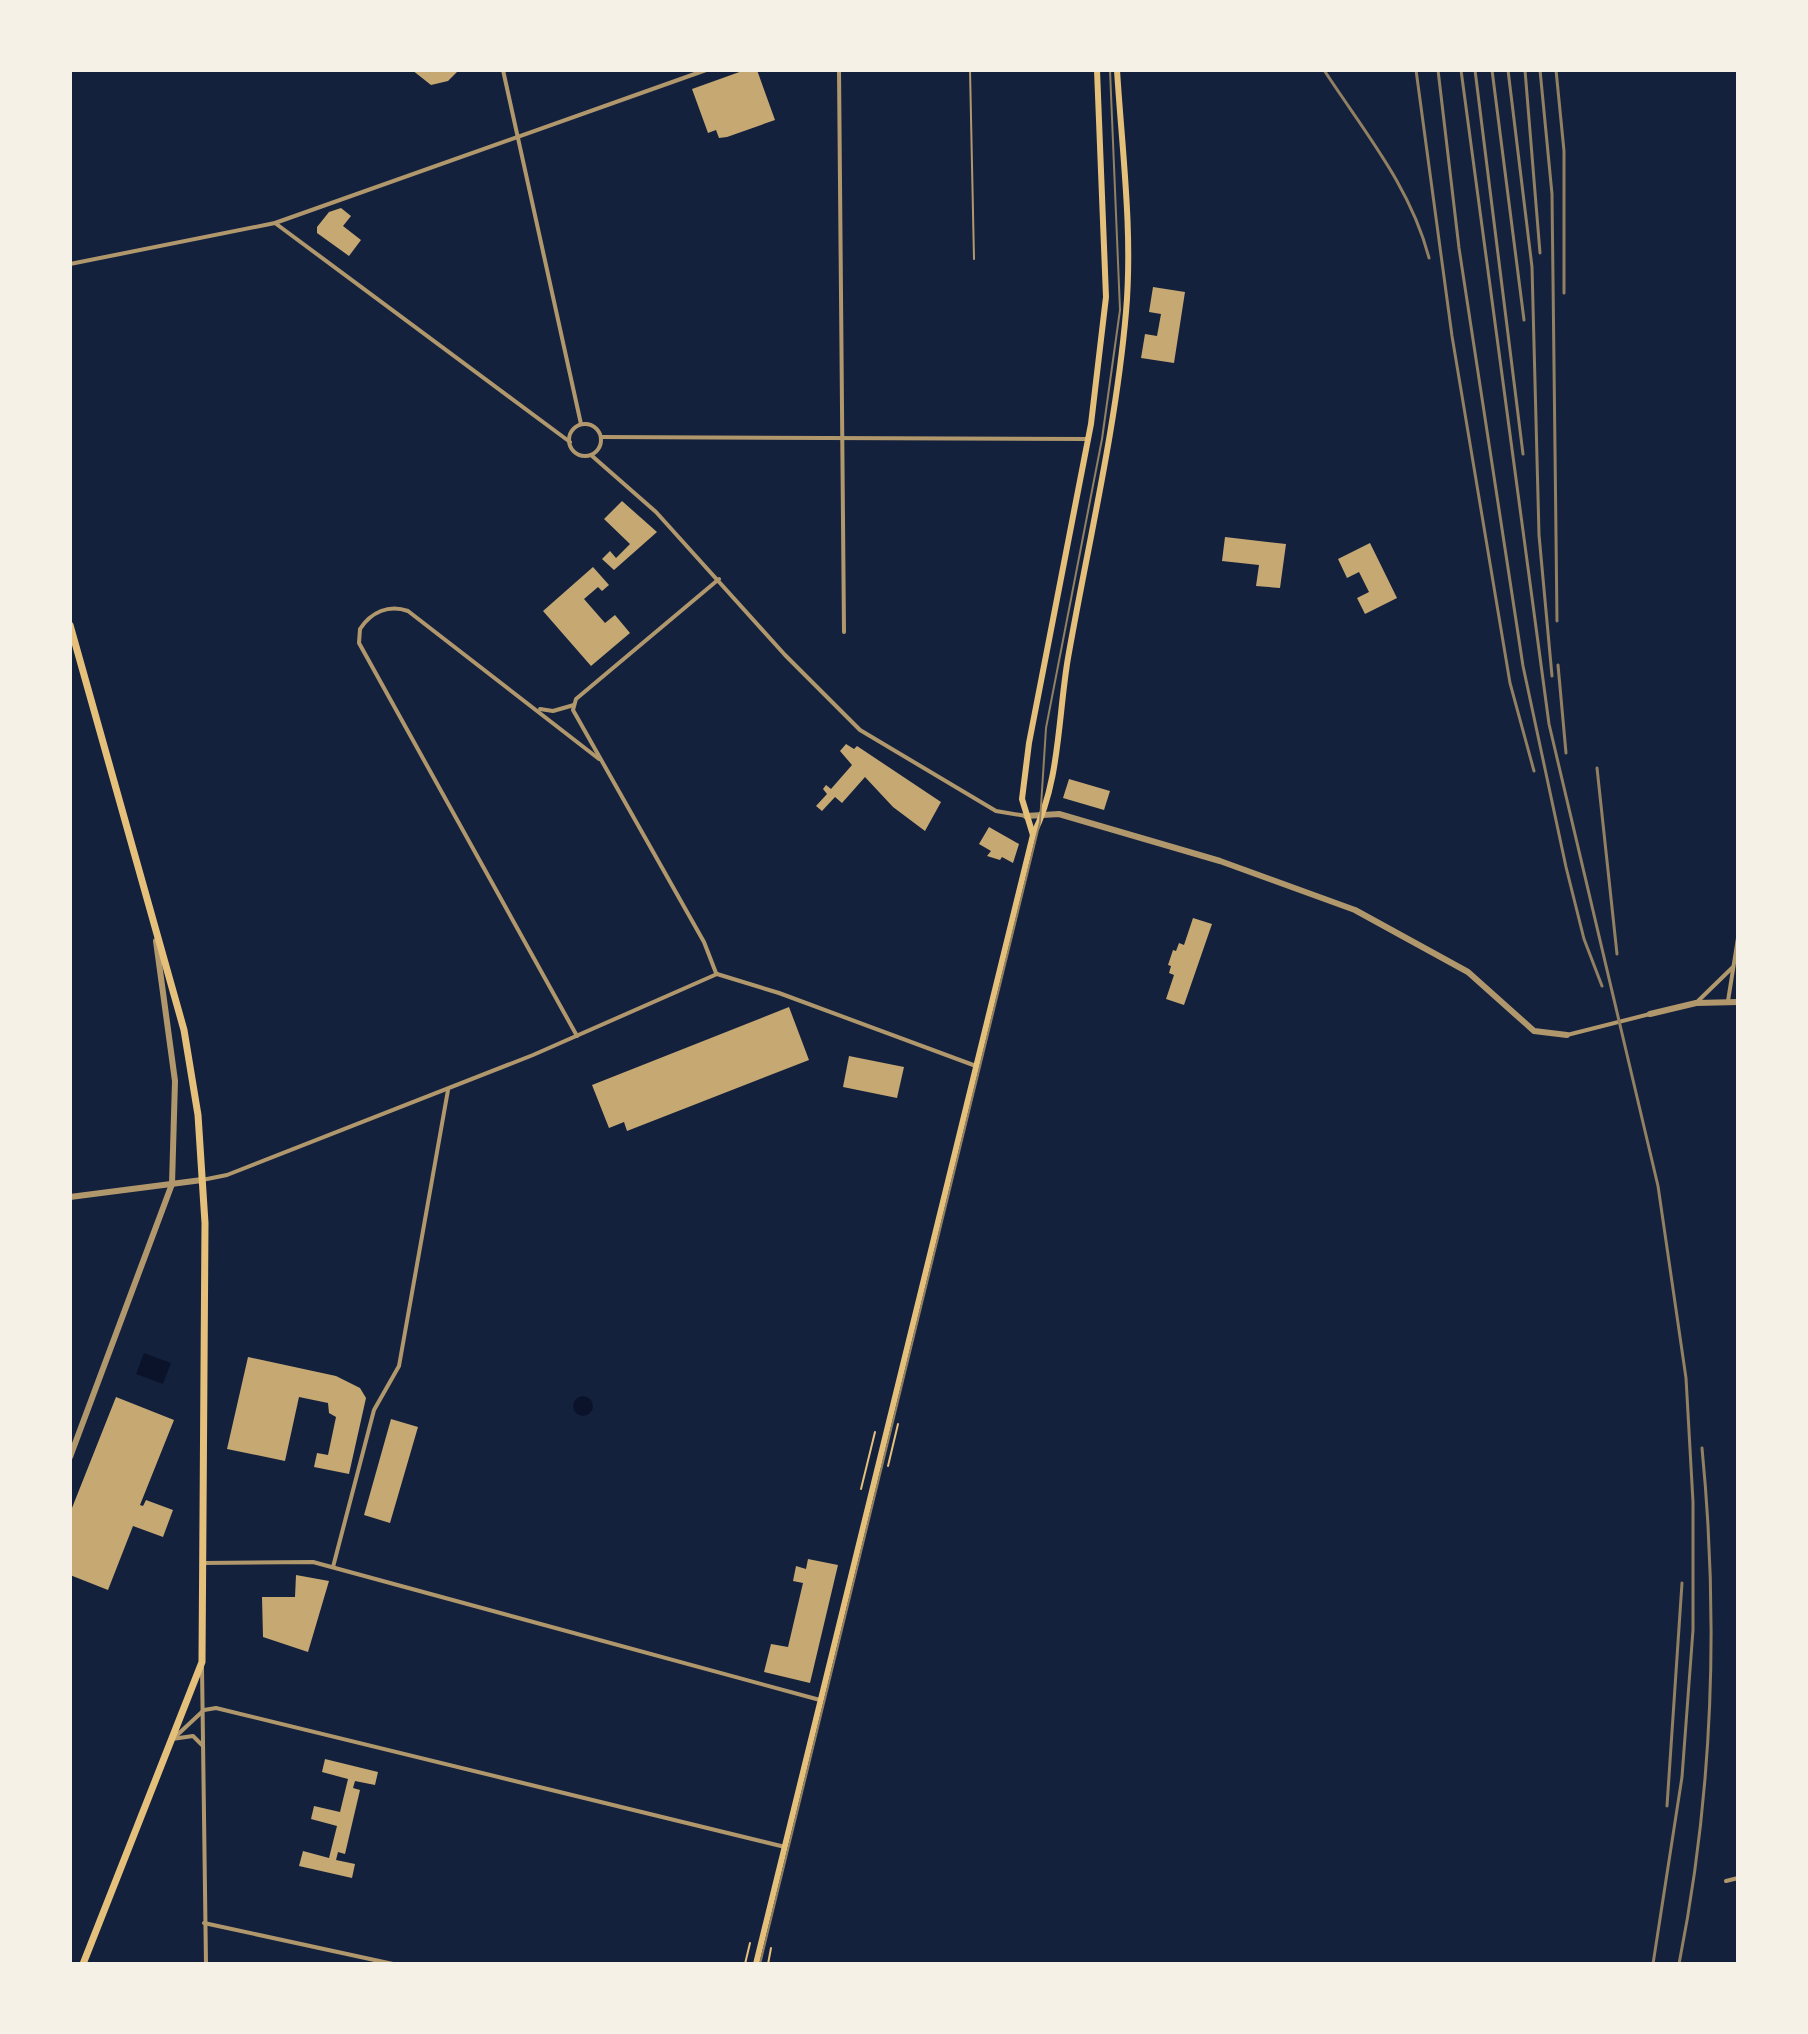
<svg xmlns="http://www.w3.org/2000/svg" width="1808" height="2034" viewBox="0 0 1808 2034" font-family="Roboto,sans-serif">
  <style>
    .water { fill: #0b132b }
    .building { fill: #c6a872 }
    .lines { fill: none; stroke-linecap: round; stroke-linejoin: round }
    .path { stroke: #e5c07b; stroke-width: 2 }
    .service { stroke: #b1986c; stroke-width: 2 }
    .minor { stroke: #b1986c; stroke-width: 4 }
    .tertiary { stroke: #b1986c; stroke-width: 6 }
    .secondary { stroke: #e5c07b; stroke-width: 6 }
    .primary { stroke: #e5c07b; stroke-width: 7 }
    .tram { stroke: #918062; stroke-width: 2 }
    .rail { stroke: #918062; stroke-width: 3 }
  </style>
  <rect width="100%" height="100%" fill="#14213d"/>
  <!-- water -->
  <g class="water">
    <polygon points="144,1353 171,1363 163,1384 136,1374"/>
    <circle cx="583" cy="1406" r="10"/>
  </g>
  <!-- building -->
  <g class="building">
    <polygon points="412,70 459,70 448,81 431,85"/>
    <polygon points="745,70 757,70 775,120 727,137 719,138 716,130 708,133 692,89"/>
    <polygon points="341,208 351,216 343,226 361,240 349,256 317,233 317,227 329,212"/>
    <polygon points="1153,287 1185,292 1174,363 1141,358 1145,334 1157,336 1161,314 1149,312"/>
    <polygon points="622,501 657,532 614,570 602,559 610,551 616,558 630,544 604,519"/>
    <polygon points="1225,537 1286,544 1280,588 1256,586 1259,565 1222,561"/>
    <polygon points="1370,543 1397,598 1365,614 1357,598 1369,592 1359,572 1347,578 1338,559"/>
    <polygon points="593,567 609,585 602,591 598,587 584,599 605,623 615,615 630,633 591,666 543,611"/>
    <polygon points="846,744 854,749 857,746 941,802 925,831 893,807 865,777 842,803 835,797 822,811 816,806 827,794 823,789 826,785 831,789 852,765 840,751"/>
    <polygon points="1069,779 1110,791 1104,810 1063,798"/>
    <polygon points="989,827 1019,844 1013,863 1002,857 1000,860 987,856 991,851 979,844"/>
    <polygon points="1193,918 1212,924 1184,1005 1166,999 1174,975 1169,973 1171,966 1168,965 1173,950 1176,951 1179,943 1184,945"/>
    <polygon points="789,1007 809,1060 627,1131 624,1122 609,1128 592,1085"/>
    <polygon points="849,1056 904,1067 897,1098 843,1087"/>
    <polygon points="248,1357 336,1376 360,1388 366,1398 349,1474 314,1467 317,1453 328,1455 336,1417 329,1413 328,1403 299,1397 285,1461 227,1449"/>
    <polygon points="116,1397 174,1420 140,1505 143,1506 146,1500 173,1510 163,1537 133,1526 108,1590 70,1575 70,1513"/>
    <polygon points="391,1419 418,1427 390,1523 364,1515"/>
    <polygon points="808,1559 838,1565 810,1683 764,1672 771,1644 788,1647 803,1583 793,1581 796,1566 806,1569"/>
    <polygon points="296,1575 329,1581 308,1652 263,1637 262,1597 295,1597"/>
    <polygon points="325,1759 378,1772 375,1785 355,1781 353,1788 360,1790 345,1854 338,1852 336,1860 355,1864 352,1878 299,1866 303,1851 329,1858 337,1826 311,1819 314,1806 340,1812 348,1779 322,1772"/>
  </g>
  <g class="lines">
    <!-- path -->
    <g class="path">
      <polyline points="888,1466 898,1424"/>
      <polyline points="861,1489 875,1432"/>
      <polyline points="745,1964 750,1943"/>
      <polyline points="768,1964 771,1948"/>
    </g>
    <!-- service -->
    <polyline class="service" points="970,70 974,259"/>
    <!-- minor -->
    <g class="minor">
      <polyline points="503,70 581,424"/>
      <polyline points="839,70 844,632"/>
      <polyline points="275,223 570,442"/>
      <polyline points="70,264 275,223 706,70"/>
      <circle cx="585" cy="440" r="16"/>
      <polyline points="601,437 1088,439"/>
      <polyline points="591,455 656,512 785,655 860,730 996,811 1026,816"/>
      <polyline points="540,709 553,711 574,705"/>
      <polyline points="716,973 704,942 573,710 576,699 719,579"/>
      <polyline points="717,974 779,993 976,1066"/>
      <polyline points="1728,1001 1738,938"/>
      <polyline points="1697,1002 1733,967"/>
      <polyline points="1567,1035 1650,1014"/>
      <path d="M577,1036L359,643L360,629C371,612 389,604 408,611L599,759"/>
      <polyline points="202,1180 227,1175 533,1055 717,974"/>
      <polyline points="203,1563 313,1562 820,1700"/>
      <polyline points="333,1567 374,1410 399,1366 448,1090"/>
      <polyline points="202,1667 206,1964"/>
      <polyline points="174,1738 204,1710 216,1708 785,1847"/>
      <polyline points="172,1739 193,1736 202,1745"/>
      <polyline points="1726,1881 1738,1878"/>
      <polyline points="204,1923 393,1964"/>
    </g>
    <!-- tertiary -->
    <g class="tertiary">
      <polyline points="1026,816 1059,814 1220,861 1355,910 1468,972 1534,1031 1567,1035"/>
      <polyline points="1650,1014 1696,1003 1738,1002"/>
      <polyline points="70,1197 202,1180"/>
      <polyline points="70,1457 172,1184 175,1081 156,941"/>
    </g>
    <!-- secondary -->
    <g class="secondary">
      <polyline points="1033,835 1022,799 1029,743 1091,424 1106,297 1097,70"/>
      <path d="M756,1964L1033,835C1060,783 1058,716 1068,658C1088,544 1116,428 1126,312C1133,232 1122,150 1117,70"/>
    </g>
    <!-- primary -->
    <polyline class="primary" points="70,625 184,1030 198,1115 205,1223 202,1662 83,1964"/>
    <!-- tram -->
    <polyline class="tram" points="760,1964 1040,822 1046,728 1102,439 1120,310 1110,70"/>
    <!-- rail -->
    <g class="rail">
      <path d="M1324,70C1363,130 1411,187 1429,258"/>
      <polyline points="1416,70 1452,336 1510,683 1534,771"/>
      <polyline points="1438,70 1459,248 1523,666 1566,867 1584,939 1602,986"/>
      <polyline points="1461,70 1549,724 1658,1186 1686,1378 1693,1502 1693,1630 1682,1777 1653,1964"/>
      <polyline points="1475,70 1523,454"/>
      <polyline points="1492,70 1524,320"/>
      <polyline points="1508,70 1532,267 1539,535 1552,676"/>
      <polyline points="1525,70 1540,253"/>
      <polyline points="1540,70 1552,194 1557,621"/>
      <polyline points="1556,70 1564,151 1564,293"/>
      <polyline points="1558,665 1566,753"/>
      <polyline points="1597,768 1617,954"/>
      <polyline points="1667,1806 1682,1583"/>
      <path d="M1679,1964C1713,1793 1719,1622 1702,1448"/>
    </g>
  </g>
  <!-- border -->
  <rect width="1808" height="2034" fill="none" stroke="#f6f1e7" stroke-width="144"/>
</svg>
